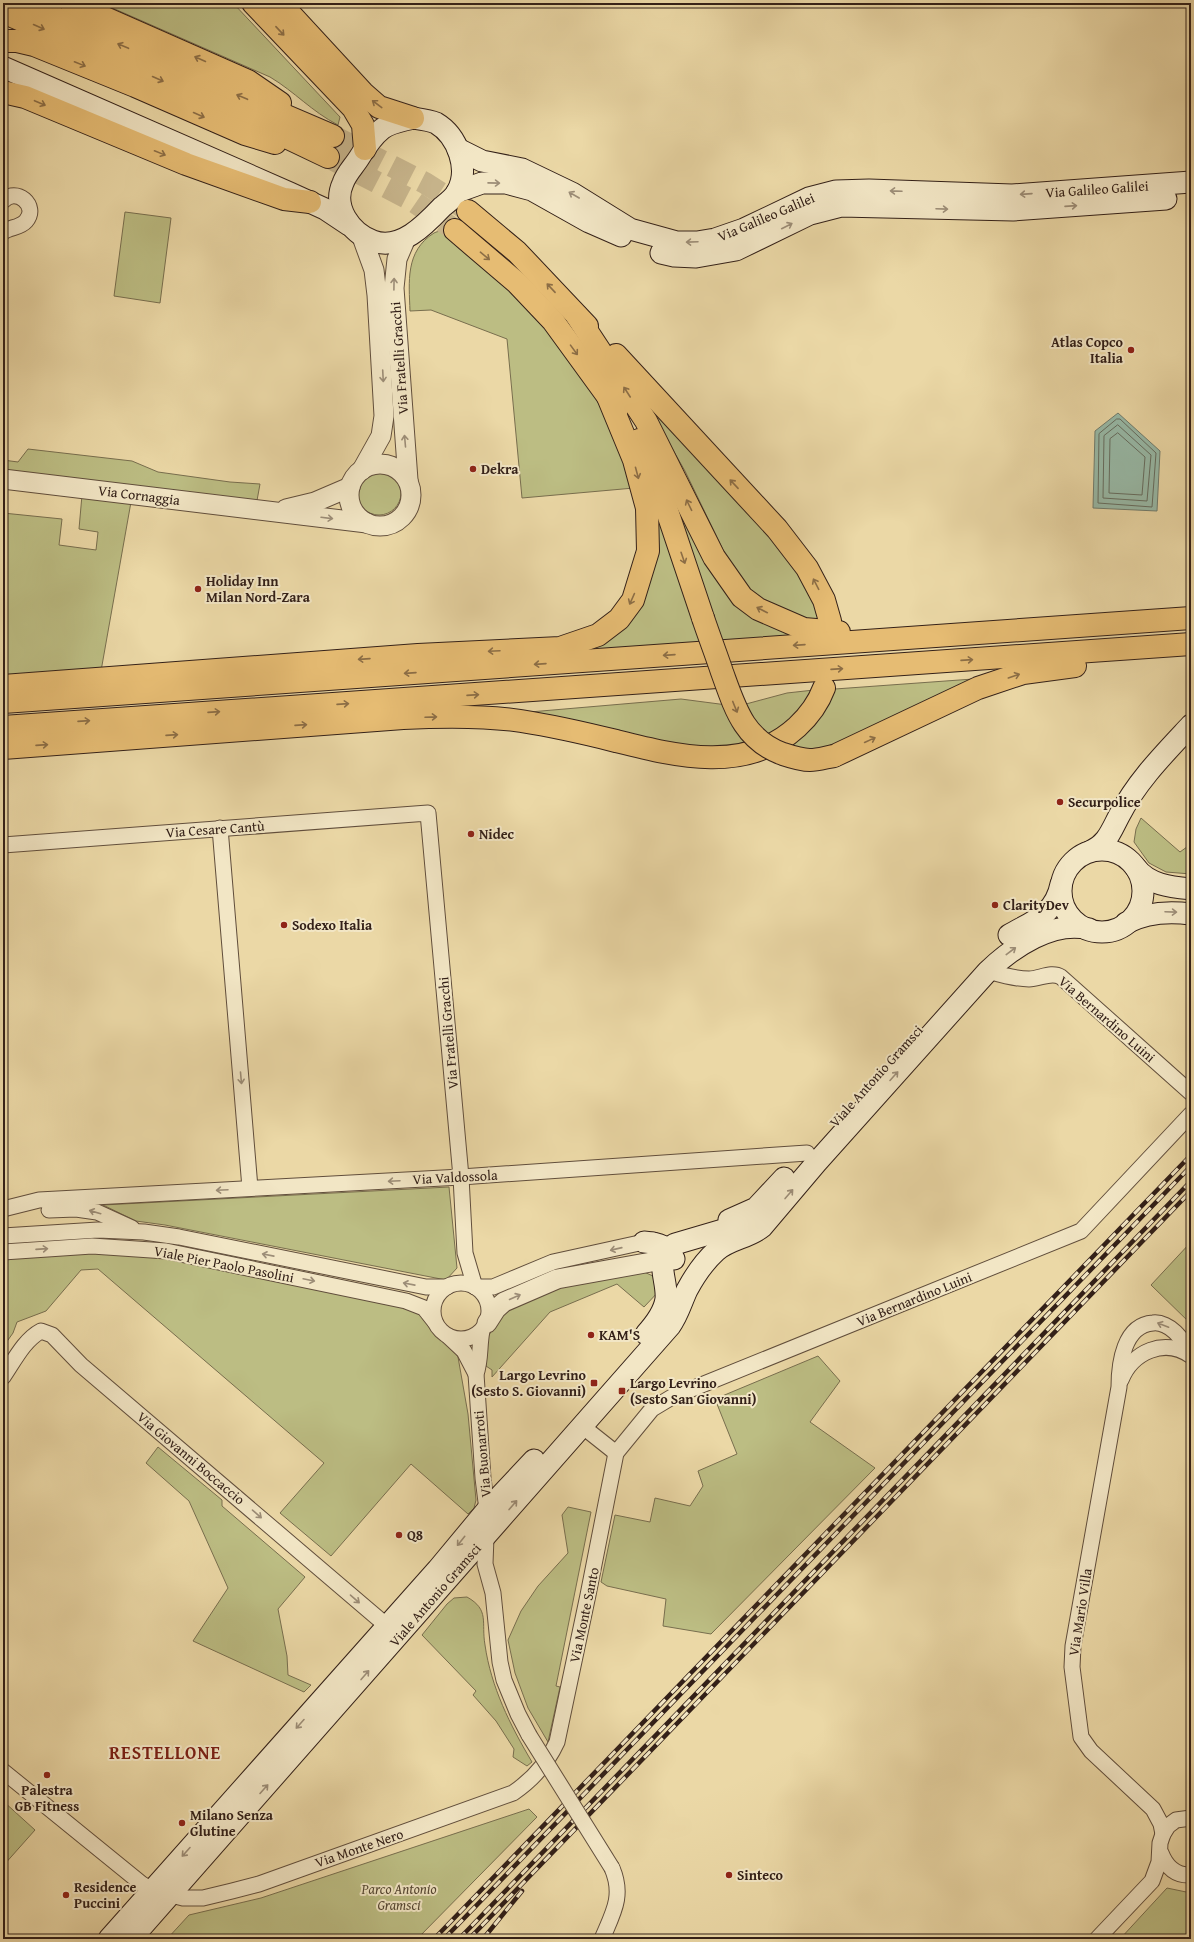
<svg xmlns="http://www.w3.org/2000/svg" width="1194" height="1942" viewBox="0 0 1194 1942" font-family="'Gentium Book Plus',serif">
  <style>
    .green { fill: #bcbd83; stroke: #786e4e }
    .water { fill: #98baa8; stroke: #707c6e }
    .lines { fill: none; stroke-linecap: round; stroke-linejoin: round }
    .shore { stroke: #666d60; stroke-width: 1 }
    .motorway-tunnel { stroke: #c6b38a; stroke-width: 22; stroke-dasharray: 22 11; stroke-linecap: butt }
    .minor-casing { stroke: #614e3c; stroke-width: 17 }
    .tertiary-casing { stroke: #614e3c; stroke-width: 21 }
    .secondary-casing { stroke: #332018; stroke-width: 23 }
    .trunk-casing { stroke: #332018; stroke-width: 24 }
    .motorway-casing { stroke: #332018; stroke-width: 24 }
    .minor { stroke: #f2e6c5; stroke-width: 15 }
    .tertiary { stroke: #f2e6c5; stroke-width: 19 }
    .secondary { stroke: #f2e6c5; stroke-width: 21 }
    .trunk { stroke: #e6bc73; stroke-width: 22 }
    .motorway { stroke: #e6bc73; stroke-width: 22 }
    .rail-casing { stroke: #332018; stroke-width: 4.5 }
    .rail { stroke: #f2e6c5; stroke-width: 3; stroke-dasharray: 9; stroke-linecap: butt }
    .minor-bridge-casing { stroke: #614e3c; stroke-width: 17; stroke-linecap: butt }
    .motorway-bridge-casing { stroke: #332018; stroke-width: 24; stroke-linecap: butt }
    .minor-bridge { stroke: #f2e6c5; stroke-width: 15 }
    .motorway-bridge { stroke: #e6bc73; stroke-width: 22 }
    .oneway { stroke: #8c6e46 }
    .oneway2 { stroke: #9c8d77 }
    .poi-dot { fill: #8f2418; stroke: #f2e6c5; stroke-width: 1.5 }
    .labels { text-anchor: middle; stroke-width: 4; stroke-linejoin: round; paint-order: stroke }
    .street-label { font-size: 14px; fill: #332018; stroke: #f2e6c5 }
    .poi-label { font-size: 14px; font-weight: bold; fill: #332018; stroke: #f2e6c5; text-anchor: start }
    .park-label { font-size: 14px; font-style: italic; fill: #554733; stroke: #f2e6c5 }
    .district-label { font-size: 18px; font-weight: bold; letter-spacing: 1px; fill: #7a1f14; stroke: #f2e6c5 }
  </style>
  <rect width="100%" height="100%" fill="#ebd8a6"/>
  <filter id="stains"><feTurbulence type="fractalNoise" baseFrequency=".005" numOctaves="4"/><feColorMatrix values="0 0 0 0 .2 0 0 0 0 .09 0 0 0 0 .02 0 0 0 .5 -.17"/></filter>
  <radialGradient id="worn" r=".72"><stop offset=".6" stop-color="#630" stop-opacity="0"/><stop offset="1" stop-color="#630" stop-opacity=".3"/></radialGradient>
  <!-- green -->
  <g class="green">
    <path d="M101,3H233L340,117L338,125C311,111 295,92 270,77Z"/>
    <polygon points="125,212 171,218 160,303 114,296"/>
    <path d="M455,230L512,288L608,397L634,488L522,498L507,339L431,310L410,311C409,282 405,251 434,233C439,230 449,231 455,230Z"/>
    <polygon points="623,371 799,570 822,623 801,619 758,598 740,580 729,562 685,471 666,438"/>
    <polygon points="650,440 701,544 796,637 579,652 637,607"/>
    <polygon points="28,449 132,461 158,472 230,482 260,484 256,506 3,476 3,460 18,462"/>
    <circle cx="379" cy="493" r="22"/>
    <polygon points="82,495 131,502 101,671 3,678 3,513 62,519 59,545 96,550 98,532 79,529"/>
    <polygon points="987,678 922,708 815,752 783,747 826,707 835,689"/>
    <polygon points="814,690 808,702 769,737 703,752 518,713 681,699 727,705 746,704 787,693"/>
    <polygon points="1141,818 1180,852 1191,844 1191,874 1166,872 1149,863 1134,842 1136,829"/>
    <polygon points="449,1187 457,1268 446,1280 165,1225 136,1221 103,1205"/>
    <polygon points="1191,1242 1191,1324 1151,1285"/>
    <polygon points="90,1253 161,1258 212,1267 414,1309 425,1316 432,1328 451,1346 458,1357 468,1414 476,1500 474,1508 468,1514 411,1464 331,1556 280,1513 324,1463 98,1269 81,1270 46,1311 17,1322 13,1333 3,1347 3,1258"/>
    <polygon points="644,1272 653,1276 660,1290 644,1307 617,1284 550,1312 492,1377 492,1370 486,1366 486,1340 503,1312 552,1289"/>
    <polygon points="818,1356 840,1381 810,1422 875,1468 711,1634 663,1626 666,1599 607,1586 601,1582 615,1515 650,1522 655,1498 690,1506 703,1486 698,1471 737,1454 715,1399"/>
    <polygon points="158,1447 222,1500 222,1506 305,1577 278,1609 287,1656 288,1675 311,1685 304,1692 193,1641 228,1588 189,1501 146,1463"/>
    <polygon points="568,1507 591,1512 556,1686 560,1687 548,1742 528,1708 515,1673 508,1640 521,1611 538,1586 568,1553 562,1515"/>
    <path d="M467,1597C490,1610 481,1622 485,1645C491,1687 510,1725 532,1762L527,1766L513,1757L514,1749L496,1721L473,1695L476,1691L422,1635L447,1604L454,1598Z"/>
    <polygon points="3,1801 35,1830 3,1866"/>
    <polygon points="529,1809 537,1817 417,1939 167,1939 189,1915 261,1898"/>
    <polygon points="1167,1888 1191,1893 1191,1939 1120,1939"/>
  </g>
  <!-- water -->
  <polygon class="water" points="1118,413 1160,451 1157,511 1093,508 1095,431"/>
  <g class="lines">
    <!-- shore -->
    <g class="shore">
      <polygon points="1117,419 1120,419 1156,453 1152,507 1098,503 1099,434"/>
      <polygon points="1118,425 1151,455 1147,501 1103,498 1104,436"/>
      <polygon points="1118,433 1145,457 1142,495 1109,493 1110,439"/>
    </g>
    <!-- motorway-tunnel -->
    <g class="motorway-tunnel">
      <polyline points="333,136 425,183 467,210"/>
      <polyline points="328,157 413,201 455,230"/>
    </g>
    <!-- minor casing -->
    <g class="minor-casing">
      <g id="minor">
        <path d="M3,201C16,186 39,206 26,221C20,228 10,227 3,232"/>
        <polyline points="220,828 250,1188"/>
        <polyline points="3,845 428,813 461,1177 465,1253 475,1287"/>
        <path d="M988,971C1002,975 1015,979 1029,979C1040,979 1051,971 1061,977L1191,1093"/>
        <polyline points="3,1209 39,1200 461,1177 807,1153"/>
        <polyline points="49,1210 76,1209 97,1212 132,1228"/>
        <polyline points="3,1236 98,1230 144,1232 179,1237 426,1287 447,1287"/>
        <polyline points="3,1252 92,1246 166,1251 406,1301 424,1308 435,1322"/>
        <circle cx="461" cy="1311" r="28"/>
        <polyline points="475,1287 493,1287 553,1262 653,1240"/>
        <path d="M482,1331C479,1345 481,1360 476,1374L483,1478L487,1510L485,1564L493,1593L500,1662L504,1680L518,1714L529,1735"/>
        <polyline points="448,1336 464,1351 476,1374"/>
        <path d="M3,1377C14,1361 24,1340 41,1331L52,1335L81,1365L387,1626"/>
        <path d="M1121,1380C1132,1352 1165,1337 1191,1356"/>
        <polyline points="582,1426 616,1453"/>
        <path d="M3,1771L142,1884L152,1890L183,1898H203L232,1891L259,1884L513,1793C532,1780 547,1764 557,1742L588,1595L616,1453L652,1409L672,1397L1081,1231L1191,1114"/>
        <path d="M1163,1834L1161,1824L1153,1809L1091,1751L1081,1737L1072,1667L1073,1646L1119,1387C1119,1363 1124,1325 1153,1323C1161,1322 1170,1327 1175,1332C1181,1338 1186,1345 1191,1351"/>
        <path d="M1161,1853C1166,1866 1175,1876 1191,1875"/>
        <path d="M602,1939C613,1913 624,1896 612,1868"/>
        <polyline points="1097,1939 1152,1881 1159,1862 1160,1843 1163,1834 1168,1826 1176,1820 1191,1818"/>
      </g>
    </g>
    <!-- tertiary casing -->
    <g class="tertiary-casing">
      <g id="tertiary">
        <polyline points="406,238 397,259 394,288 408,480"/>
        <circle cx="380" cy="495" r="31"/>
        <polyline points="362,470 381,436 384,416 377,295 374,270 362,237"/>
        <polyline points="3,479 367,523"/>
        <polyline points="286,509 315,502 350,487"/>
        <polyline points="487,1323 496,1309 504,1302 557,1279 662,1260"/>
      </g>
    </g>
    <!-- secondary casing -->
    <g class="secondary-casing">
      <g id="secondary">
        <polyline points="3,67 290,193 325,209 349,225"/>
        <path d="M413,118C420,119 429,120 436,123C458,136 470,170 457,192C454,198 447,203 442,207C425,225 400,251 373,241C351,233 332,207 343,183C346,174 354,166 359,158C365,148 373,136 382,129C391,122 402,121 413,118Z"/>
        <polyline points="458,149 482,161 522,169 572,193 630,229 677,242 697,242 715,239 744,229 809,198 836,191 869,190 1012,195 1191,182"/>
        <polyline points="457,192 482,183 506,183 532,190 589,222 621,236"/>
        <polyline points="661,253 674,256 696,257 736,250 810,214 841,206 1013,210 1166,199"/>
        <circle cx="1102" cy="891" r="41"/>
        <path d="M1091,851C1107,844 1111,831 1119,816C1137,781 1164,754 1191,725"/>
        <path d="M1136,868C1149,885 1171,887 1191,889"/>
        <path d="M1126,923C1147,912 1168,911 1191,914"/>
        <path d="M1009,935C1033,921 1055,915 1061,884"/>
        <polyline points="729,1220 756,1208 784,1178"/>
        <path d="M644,1242C658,1243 669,1246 674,1259"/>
        <path d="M646,1334C655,1324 664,1313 666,1299C668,1279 652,1257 675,1244L726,1229L746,1221"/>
        <polyline points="109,1939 438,1569 487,1510 534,1460"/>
        <path d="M131,1939L670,1326C678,1315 681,1303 687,1290C694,1277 705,1261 716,1251C729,1239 749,1238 762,1227L817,1162L988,971C1013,947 1053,920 1089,929"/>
      </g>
    </g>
    <!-- trunk casing -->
    <g class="trunk-casing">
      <g id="trunk">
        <polyline points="280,3 363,93 379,107 413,118"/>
        <polyline points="3,92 25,97 186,164 284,199 310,202"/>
      </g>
    </g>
    <!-- motorway casing -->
    <g class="motorway-casing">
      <g id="motorway">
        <polyline points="21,3 333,136"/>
        <polyline points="71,3 248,81 280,103"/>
        <polyline points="253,3 353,108 363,125 365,149"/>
        <polyline points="3,12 259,124 328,157"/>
        <polyline points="3,41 17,41 34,45 135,86 245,134 275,143"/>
        <polyline points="468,211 517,252 587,326"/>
        <polyline points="455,230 517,283 553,321 617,409"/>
        <polyline points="577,316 646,421 714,557 742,597 758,609 804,629 839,632"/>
        <polyline points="616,355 777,529 807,568 824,600 830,621"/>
        <polyline points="639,440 654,472 703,618"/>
        <polyline points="3,686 418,655 560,648 598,635 619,619 633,600 648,551 647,508 634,460 608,397"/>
        <polyline points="3,702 1191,618"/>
        <polyline points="3,727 1191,644"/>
        <path d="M3,748L403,718C442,716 482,715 521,721C553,726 584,733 616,741C676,756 746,774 797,727C810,715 818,704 824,688"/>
        <polyline points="834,756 978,688 1023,673 1075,666"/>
      </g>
    </g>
    <!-- minor -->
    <use href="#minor" class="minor"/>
    <!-- tertiary -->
    <use href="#tertiary" class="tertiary"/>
    <!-- secondary -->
    <use href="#secondary" class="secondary"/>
    <!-- trunk -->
    <use href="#trunk" class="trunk"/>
    <!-- motorway -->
    <use href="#motorway" class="motorway"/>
    <!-- rail casing -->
    <g class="rail-casing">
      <g id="rail">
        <polyline points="434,1939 1191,1155"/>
        <polyline points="444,1939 1191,1166"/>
        <polyline points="459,1939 1191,1181"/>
        <polyline points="469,1939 1191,1191"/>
        <polyline points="483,1939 522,1891"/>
      </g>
    </g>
    <!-- rail -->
    <use href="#rail" class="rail"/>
    <!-- minor-bridge casing -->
    <g class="minor-bridge-casing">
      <polyline id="minor-bridge" points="529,1735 612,1868"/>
    </g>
    <!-- motorway-bridge casing -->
    <g class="motorway-bridge-casing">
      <path id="motorway-bridge" d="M703,618C709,636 716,654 722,672C735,708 744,740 783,754C792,757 801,760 810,760C818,760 827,757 834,756"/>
    </g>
    <!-- minor-bridge -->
    <use href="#minor-bridge" class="minor-bridge"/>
    <!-- motorway-bridge -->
    <use href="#motorway-bridge" class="motorway-bridge"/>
  </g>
  <!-- one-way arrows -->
  <defs><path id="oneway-shaft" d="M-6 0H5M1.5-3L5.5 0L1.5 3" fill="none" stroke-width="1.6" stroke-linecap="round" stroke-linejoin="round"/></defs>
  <g class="oneway">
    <use href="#oneway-shaft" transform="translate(39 27) rotate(24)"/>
    <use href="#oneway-shaft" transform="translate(280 31) rotate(47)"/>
    <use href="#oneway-shaft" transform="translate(123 46) rotate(-157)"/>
    <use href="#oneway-shaft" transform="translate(200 59) rotate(-156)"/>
    <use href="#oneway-shaft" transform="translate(80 64) rotate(22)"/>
    <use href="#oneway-shaft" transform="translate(158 79) rotate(24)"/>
    <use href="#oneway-shaft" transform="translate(242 97) rotate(-157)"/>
    <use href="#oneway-shaft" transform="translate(40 103) rotate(23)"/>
    <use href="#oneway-shaft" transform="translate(377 104) rotate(-143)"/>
    <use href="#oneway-shaft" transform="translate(199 115) rotate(24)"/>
    <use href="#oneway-shaft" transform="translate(160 153) rotate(22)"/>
    <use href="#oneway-shaft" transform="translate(485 256) rotate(40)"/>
    <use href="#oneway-shaft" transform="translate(551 288) rotate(-133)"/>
    <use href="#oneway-shaft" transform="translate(574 350) rotate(54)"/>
    <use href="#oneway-shaft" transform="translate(627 392) rotate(-123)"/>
    <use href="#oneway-shaft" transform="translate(637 473) rotate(75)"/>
    <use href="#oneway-shaft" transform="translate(734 484) rotate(-133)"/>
    <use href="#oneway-shaft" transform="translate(689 505) rotate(-116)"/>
    <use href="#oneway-shaft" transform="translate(683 558) rotate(71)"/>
    <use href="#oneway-shaft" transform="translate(816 584) rotate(-117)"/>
    <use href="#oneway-shaft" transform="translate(632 599) rotate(114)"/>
    <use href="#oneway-shaft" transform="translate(762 610) rotate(-153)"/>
    <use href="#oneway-shaft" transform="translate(799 645) rotate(176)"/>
    <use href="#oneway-shaft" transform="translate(494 651) rotate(177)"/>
    <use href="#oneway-shaft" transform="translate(669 655) rotate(176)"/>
    <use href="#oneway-shaft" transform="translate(364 659) rotate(176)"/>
    <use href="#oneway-shaft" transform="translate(967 660) rotate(-4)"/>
    <use href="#oneway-shaft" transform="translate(540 664) rotate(176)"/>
    <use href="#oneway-shaft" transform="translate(837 669) rotate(-4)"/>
    <use href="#oneway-shaft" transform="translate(410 673) rotate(176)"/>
    <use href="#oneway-shaft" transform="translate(1014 676) rotate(-19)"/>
    <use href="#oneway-shaft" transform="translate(473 695) rotate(-4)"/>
    <use href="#oneway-shaft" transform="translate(343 704) rotate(-4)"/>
    <use href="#oneway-shaft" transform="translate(735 707) rotate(68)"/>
    <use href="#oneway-shaft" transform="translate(214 712) rotate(-4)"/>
    <use href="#oneway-shaft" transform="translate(431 717) rotate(-2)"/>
    <use href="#oneway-shaft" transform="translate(84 721) rotate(-4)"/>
    <use href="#oneway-shaft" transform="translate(301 725) rotate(-4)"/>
    <use href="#oneway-shaft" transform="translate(172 735) rotate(-4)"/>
    <use href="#oneway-shaft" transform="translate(870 740) rotate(-25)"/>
    <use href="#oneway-shaft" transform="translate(42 745) rotate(-4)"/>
  </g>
  <g class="oneway2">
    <use href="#oneway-shaft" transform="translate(494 183) rotate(1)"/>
    <use href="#oneway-shaft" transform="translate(896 191) rotate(-178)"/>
    <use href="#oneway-shaft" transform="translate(1026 194) rotate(176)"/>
    <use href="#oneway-shaft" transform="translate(574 195) rotate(-150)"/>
    <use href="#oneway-shaft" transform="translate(1071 206) rotate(-4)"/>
    <use href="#oneway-shaft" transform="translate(942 209) rotate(2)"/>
    <use href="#oneway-shaft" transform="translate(787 226) rotate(-27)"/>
    <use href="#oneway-shaft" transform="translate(692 242) rotate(178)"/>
    <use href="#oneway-shaft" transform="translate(394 284) rotate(-89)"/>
    <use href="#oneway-shaft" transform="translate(383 376) rotate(87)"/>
    <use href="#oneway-shaft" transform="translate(405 441) rotate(-95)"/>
    <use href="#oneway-shaft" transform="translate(327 518) rotate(7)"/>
    <use href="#oneway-shaft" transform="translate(1171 912) rotate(2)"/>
    <use href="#oneway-shaft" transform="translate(1011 951) rotate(-37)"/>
    <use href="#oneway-shaft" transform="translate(894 1076) rotate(-48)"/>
    <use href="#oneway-shaft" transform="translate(241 1078) rotate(85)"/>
    <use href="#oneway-shaft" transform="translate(394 1181) rotate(177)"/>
    <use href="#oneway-shaft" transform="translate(222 1190) rotate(177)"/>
    <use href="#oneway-shaft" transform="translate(789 1194) rotate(-49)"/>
    <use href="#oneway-shaft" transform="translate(95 1212) rotate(-164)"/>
    <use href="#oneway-shaft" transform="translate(42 1249) rotate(-4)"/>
    <use href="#oneway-shaft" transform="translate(616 1249) rotate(167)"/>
    <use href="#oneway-shaft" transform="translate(268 1255) rotate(-169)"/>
    <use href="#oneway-shaft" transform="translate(309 1280) rotate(12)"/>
    <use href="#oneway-shaft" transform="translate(409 1284) rotate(-169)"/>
    <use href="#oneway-shaft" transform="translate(515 1297) rotate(-24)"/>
    <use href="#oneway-shaft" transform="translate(1163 1325) rotate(-159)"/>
    <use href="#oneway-shaft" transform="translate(513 1505) rotate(-49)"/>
    <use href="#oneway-shaft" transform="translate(257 1514) rotate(41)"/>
    <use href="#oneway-shaft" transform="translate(461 1541) rotate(129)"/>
    <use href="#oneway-shaft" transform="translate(355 1599) rotate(41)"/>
    <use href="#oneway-shaft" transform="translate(365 1675) rotate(-49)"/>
    <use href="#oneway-shaft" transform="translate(300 1724) rotate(132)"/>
    <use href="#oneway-shaft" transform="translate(264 1789) rotate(-48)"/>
    <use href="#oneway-shaft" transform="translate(186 1852) rotate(132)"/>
  </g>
  <!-- markers -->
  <g class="poi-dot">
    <circle cx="1131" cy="350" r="4"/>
    <circle cx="473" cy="469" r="4"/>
    <circle cx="198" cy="589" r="4"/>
    <circle cx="1060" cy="802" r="4"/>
    <circle cx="471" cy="834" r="4"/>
    <circle cx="995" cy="905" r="4"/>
    <circle cx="284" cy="925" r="4"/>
    <circle cx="591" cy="1335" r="4"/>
    <rect x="590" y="1379" width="8" height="8" rx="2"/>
    <rect x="618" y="1387" width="8" height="8" rx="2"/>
    <circle cx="399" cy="1535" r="4"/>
    <circle cx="47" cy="1775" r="4"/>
    <circle cx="182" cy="1823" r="4"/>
    <circle cx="729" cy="1875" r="4"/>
    <circle cx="66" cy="1895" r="4"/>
  </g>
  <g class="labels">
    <!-- street labels -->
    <g class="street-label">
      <text transform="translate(1097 189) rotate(-4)" y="5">Via Galileo Galilei</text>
      <text transform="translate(766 217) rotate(-23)" y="5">Via Galileo Galilei</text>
      <text transform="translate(399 358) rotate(-94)" y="5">Via Fratelli Gracchi</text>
      <text transform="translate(139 495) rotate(7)" y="5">Via Cornaggia</text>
      <text transform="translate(215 829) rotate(-4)" y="5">Via Cesare Cantù</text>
      <text transform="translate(1107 1019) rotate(41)" y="5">Via Bernardino Luini</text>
      <text transform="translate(448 1033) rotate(-95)" y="5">Via Fratelli Gracchi</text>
      <text transform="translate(876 1076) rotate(-48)" y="5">Viale Antonio Gramsci</text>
      <text transform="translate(455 1177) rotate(-3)" y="5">Via Valdossola</text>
      <text transform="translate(224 1264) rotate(11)" y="5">Viale Pier Paolo Pasolini</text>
      <text transform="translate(914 1299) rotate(-22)" y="5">Via Bernardino Luini</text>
      <text transform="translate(482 1454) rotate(-95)" y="5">Via Buonarroti</text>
      <text transform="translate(191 1458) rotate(40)" y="5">Via Giovanni Boccaccio</text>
      <text transform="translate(435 1595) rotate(-49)" y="5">Viale Antonio Gramsci</text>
      <text transform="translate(1080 1612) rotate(-81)" y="5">Via Mario Villa</text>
      <text transform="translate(584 1615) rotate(-78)" y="5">Via Monte Santo</text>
      <text transform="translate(359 1848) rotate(-19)" y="5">Via Monte Nero</text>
    </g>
    <!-- poi labels -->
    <g class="poi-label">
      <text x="1123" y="347" text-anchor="end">Atlas Copco<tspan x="1123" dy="16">Italia</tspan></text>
      <text x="481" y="474">Dekra</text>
      <text x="206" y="586">Holiday Inn<tspan x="206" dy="16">Milan Nord-Zara</tspan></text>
      <text x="1068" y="807">Securpolice</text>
      <text x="479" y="839">Nidec</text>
      <text x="1003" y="910">ClarityDev</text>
      <text x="292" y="930">Sodexo Italia</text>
      <text x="599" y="1340">KAM'S</text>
      <text x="586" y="1380" text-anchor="end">Largo Levrino<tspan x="586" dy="16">(Sesto S. Giovanni)</tspan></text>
      <text x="630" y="1388">Largo Levrino<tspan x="630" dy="16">(Sesto San Giovanni)</tspan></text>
      <text x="407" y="1540">Q8</text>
      <text x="47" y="1795" text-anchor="middle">Palestra<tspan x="47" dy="16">GB Fitness</tspan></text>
      <text x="190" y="1820">Milano Senza<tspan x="190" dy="16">Glutine</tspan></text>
      <text x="737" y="1880">Sinteco</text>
      <text x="74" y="1892">Residence<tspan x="74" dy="16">Puccini</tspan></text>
    </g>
    <!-- park labels -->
    <g class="park-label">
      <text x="399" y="1894">Parco Antonio<tspan x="399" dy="16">Gramsci</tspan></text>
    </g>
    <!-- district labels -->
    <g class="district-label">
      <text x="165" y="1759">RESTELLONE</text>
    </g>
  </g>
  <!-- margin -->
  <rect width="1194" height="1942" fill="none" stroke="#ebd8a6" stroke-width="16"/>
  <rect x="4" y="4" width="1186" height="1934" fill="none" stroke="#332018" stroke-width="2"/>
  <rect x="8" y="8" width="1178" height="1926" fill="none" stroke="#332018"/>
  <rect width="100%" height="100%" filter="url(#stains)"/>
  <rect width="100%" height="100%" fill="url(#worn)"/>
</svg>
